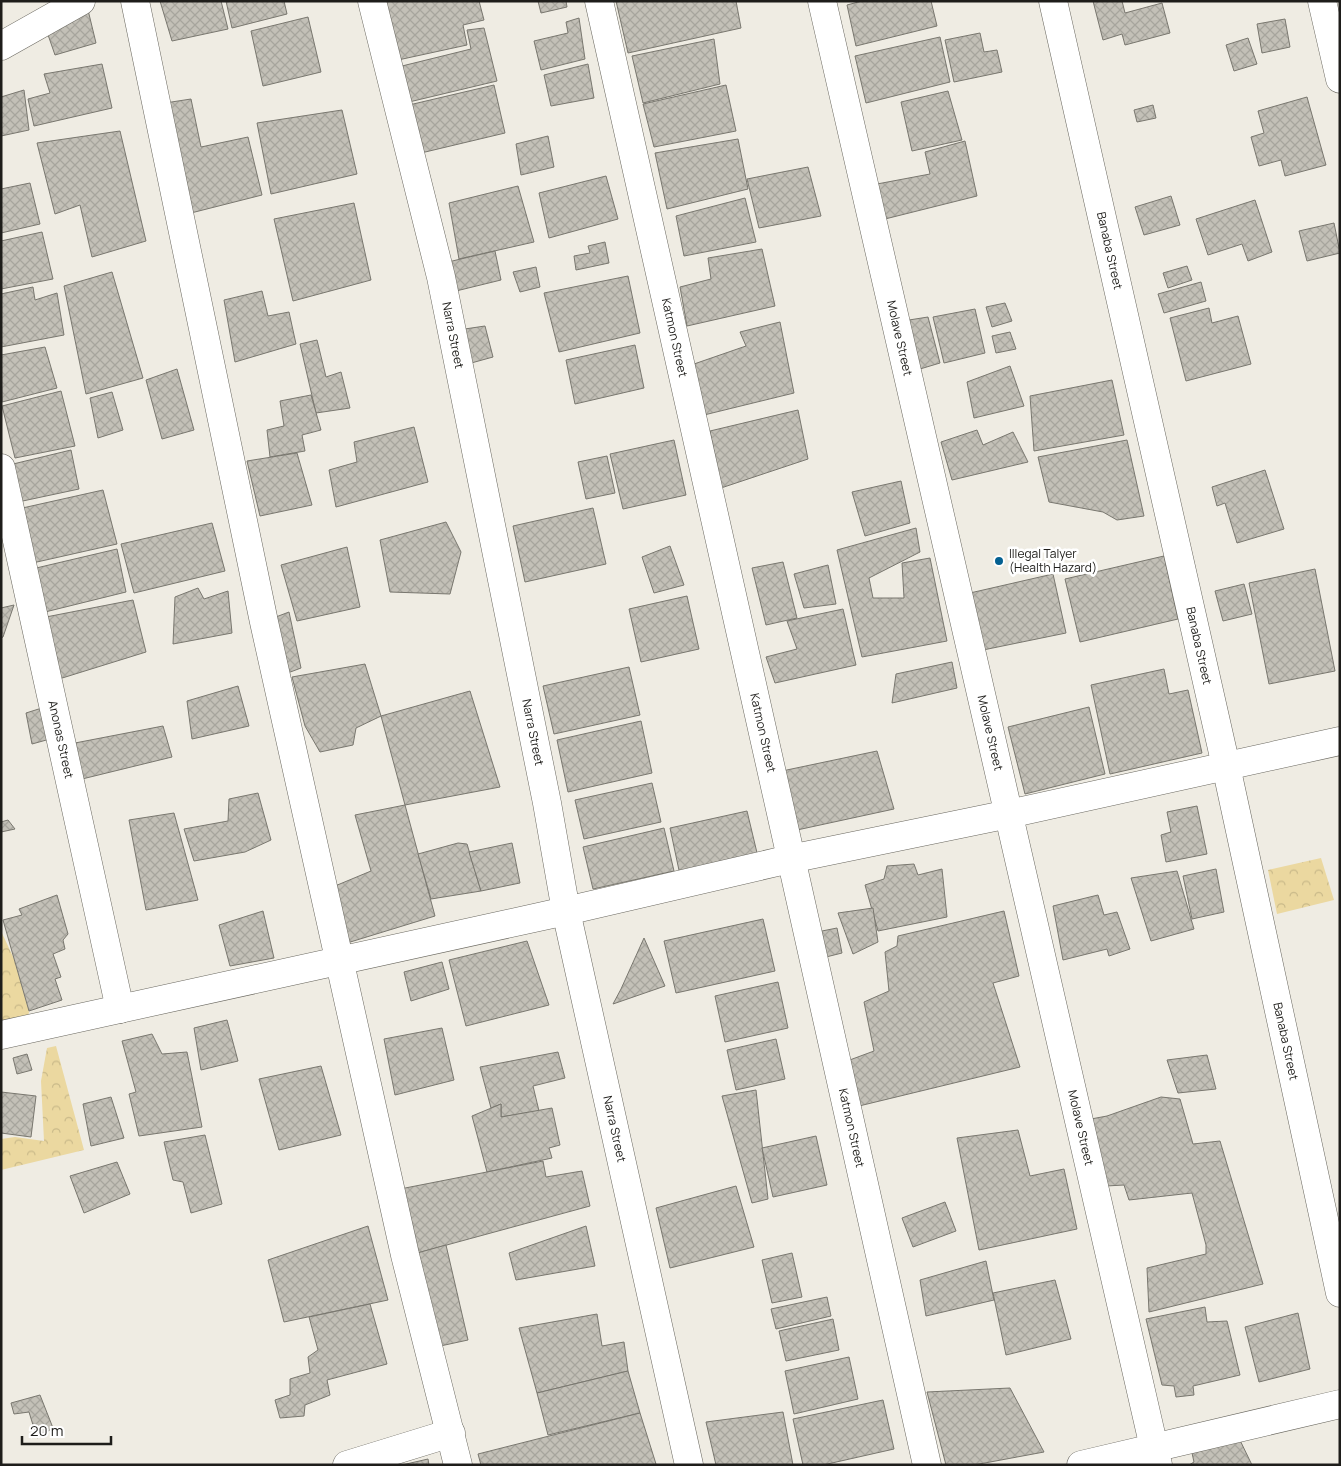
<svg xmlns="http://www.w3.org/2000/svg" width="1341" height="1466" viewBox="0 0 1341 1466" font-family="Manrope,sans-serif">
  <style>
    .forest { fill: url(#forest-crowns) }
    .building { fill: url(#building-cross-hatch); stroke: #79776f }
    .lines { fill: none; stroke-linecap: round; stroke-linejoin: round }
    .street-casing { stroke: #6a6860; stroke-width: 29 }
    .primary-casing { stroke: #6a6860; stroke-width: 29 }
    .street { stroke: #fff; stroke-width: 28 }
    .primary { stroke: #fff; stroke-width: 28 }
    .poi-dot { fill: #046091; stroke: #fff; stroke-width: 2 }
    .labels { text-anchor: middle; stroke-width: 5; stroke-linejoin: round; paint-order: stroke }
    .street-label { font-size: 12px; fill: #1e1d1a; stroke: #fff }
    .poi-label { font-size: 12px; fill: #1e1d1a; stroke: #fff; text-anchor: start }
  </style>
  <defs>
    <pattern id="forest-crowns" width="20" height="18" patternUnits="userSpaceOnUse" patternTransform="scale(1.25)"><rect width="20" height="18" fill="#ebd8a0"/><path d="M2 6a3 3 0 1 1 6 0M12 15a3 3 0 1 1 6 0" fill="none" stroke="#c9b989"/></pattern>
    <pattern id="building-cross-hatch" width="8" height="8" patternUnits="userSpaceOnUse" patternTransform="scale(1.25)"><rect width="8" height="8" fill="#c3c0b7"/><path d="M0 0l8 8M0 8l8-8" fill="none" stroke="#a7a59d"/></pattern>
  </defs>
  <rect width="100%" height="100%" fill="#efece3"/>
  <!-- forest -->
  <g class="forest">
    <polygon points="1321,858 1334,900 1277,914 1268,870"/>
    <polygon points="1,931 15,961 29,1011 28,1023 1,1030"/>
    <polygon points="56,1046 84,1150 1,1170 1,1139 15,1137 44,1141 41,1081 47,1048"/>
  </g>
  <!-- building -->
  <g class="building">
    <polygon points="160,1 221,1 228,29 172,41"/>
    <polygon points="226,1 284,1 287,14 232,28"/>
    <polygon points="385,1 479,1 484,20 463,25 467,45 398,60"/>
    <polygon points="538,1 566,1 567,7 541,13"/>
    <polygon points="616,1 736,1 741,28 628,53"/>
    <polygon points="862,1 931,1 937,26 856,46 847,5"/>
    <polygon points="1093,1 1122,1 1125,13 1162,3 1170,33 1125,45 1122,34 1103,40"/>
    <polygon points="88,10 96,43 55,55 46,29"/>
    <polygon points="308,17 321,72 263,86 251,31"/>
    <polygon points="579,18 585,59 541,70 534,41 568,33 566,22"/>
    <polygon points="1285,19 1290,47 1262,53 1257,24"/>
    <polygon points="484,28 497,81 409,102 402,66 471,49 467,30"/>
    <polygon points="980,33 984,52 997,50 1002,72 954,82 945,40"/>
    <polygon points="940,37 950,82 866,103 855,56"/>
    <polygon points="1248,38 1257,64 1234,71 1226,45"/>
    <polygon points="714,39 720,84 643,103 632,56"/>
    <polygon points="102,64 112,108 34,126 28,99 50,93 44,74"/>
    <polygon points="588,64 594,98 551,106 544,75"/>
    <polygon points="494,85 505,133 421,153 409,105"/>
    <polygon points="726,85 736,131 654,147 643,104"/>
    <polygon points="24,90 29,130 1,136 1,97"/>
    <polygon points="948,91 962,140 912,151 901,102"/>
    <polygon points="1307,97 1326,165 1285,176 1281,160 1259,166 1251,137 1264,133 1258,111"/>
    <polygon points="191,99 201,147 248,137 262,195 187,214 165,103"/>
    <polygon points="1153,105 1156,118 1137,122 1134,110"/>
    <polygon points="342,110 357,174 271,194 257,123"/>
    <polygon points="120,131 146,241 92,257 80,205 55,214 37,143"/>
    <polygon points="548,136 554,167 521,175 516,144"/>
    <polygon points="738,139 748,189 667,209 655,153"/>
    <polygon points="965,141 977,196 885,219 877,184 930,174 925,152"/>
    <polygon points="808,167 821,216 759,228 747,179"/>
    <polygon points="606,176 618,219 549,238 539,193"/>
    <polygon points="30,183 40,224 1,233 1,189"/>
    <polygon points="518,186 534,242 459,259 449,203"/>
    <polygon points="1171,196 1180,225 1144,235 1135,207"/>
    <polygon points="745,198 756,242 684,256 676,216"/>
    <polygon points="1255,200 1272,252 1248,261 1242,244 1208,255 1196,219"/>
    <polygon points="354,203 371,280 293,301 274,219"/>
    <polygon points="1334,223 1340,253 1307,261 1299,231"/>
    <polygon points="42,232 53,279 1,289 1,241"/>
    <polygon points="605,242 609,263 576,270 574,256 590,253 588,246"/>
    <polygon points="762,249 775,306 687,326 680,287 711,279 708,258"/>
    <polygon points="495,251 501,280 456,291 448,262"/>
    <polygon points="1187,266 1192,280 1168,288 1163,273"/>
    <polygon points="536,267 540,287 520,292 513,272"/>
    <polygon points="112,272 143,378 86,394 64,286"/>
    <polygon points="628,276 640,333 559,352 544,293"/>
    <polygon points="1201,282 1206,301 1164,313 1158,294"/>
    <polygon points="33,287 35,300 57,293 64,335 1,347 1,294"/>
    <polygon points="262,291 268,316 289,312 296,344 235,362 224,300"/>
    <polygon points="1005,303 1012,321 992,327 986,307"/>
    <polygon points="1209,308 1212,323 1238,316 1251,364 1186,381 1170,318"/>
    <polygon points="975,309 985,353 944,363 933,317"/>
    <polygon points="928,317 940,363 920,369 909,320"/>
    <polygon points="780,322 794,393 704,415 694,364 746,346 740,332"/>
    <polygon points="485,326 493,357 464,365 458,330"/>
    <polygon points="1010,332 1016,349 996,353 992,336"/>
    <polygon points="317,340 326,377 341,372 350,408 316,413 300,344"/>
    <polygon points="635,345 644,388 575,404 566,360"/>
    <polygon points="45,347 57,388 2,402 1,355"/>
    <polygon points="1010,366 1024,406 974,418 967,382"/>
    <polygon points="177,369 194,430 162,439 146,380"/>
    <polygon points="1112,380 1124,435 1034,451 1030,396"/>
    <polygon points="61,391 75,446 15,458 2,406"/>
    <polygon points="112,392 123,430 98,438 90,398"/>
    <polygon points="311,395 321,430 302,435 305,451 270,457 267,430 284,426 280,401"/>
    <polygon points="798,410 808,459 721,488 710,431"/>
    <polygon points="414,427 428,482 336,507 329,470 357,462 354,442"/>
    <polygon points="977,430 983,445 1013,432 1028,462 952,480 941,442"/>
    <polygon points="674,440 686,495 623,509 610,454"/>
    <polygon points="1127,440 1144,516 1117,520 1103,512 1049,502 1038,457"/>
    <polygon points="71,450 79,489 18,502 9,465"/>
    <polygon points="297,453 312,505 260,516 247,461"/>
    <polygon points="607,456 615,493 586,499 578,462"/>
    <polygon points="1265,470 1284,529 1237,543 1225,503 1217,506 1212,487"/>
    <polygon points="901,481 910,523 865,536 852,492"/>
    <polygon points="103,490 117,544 28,564 18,509"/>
    <polygon points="593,508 606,564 525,582 513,526"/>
    <polygon points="446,522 461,552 450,594 390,592 380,540"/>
    <polygon points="212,523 225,571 134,593 121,544"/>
    <polygon points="916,528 920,552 869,578 873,598 904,598 902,563 930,558 947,641 862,657 837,550"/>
    <polygon points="670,546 684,585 654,593 642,557"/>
    <polygon points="347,547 360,607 297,621 281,565"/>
    <polygon points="117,549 126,592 41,613 32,569"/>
    <polygon points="1164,556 1178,619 1080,642 1065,579"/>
    <polygon points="783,562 797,618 766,625 752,568"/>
    <polygon points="828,565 836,604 804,608 794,574"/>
    <polygon points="1315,569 1335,671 1269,684 1249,583"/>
    <polygon points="1053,574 1066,633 983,650 970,593"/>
    <polygon points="1244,584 1252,614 1223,621 1215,591"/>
    <polygon points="198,588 204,599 228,591 232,633 173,644 175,597"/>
    <polygon points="687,596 699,649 641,662 629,609"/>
    <polygon points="133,600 146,652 59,679 46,617"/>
    <polygon points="14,605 3,637 1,638 1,608"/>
    <polygon points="843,609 856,665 775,683 766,657 797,649 787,621"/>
    <polygon points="289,612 301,668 285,674 268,620"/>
    <polygon points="952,662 957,688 892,703 896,674"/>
    <polygon points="365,664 381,716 356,728 353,745 320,752 305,726 292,677"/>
    <polygon points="629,667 640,715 554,734 543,686"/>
    <polygon points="1164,669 1169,694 1188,690 1202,753 1110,774 1091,685"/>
    <polygon points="238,686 249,726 192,739 187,701"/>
    <polygon points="470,691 500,787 405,805 381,716"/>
    <polygon points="45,707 50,739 32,744 26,713"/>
    <polygon points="1089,707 1105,774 1025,794 1008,727"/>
    <polygon points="641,721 652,773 568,792 557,740"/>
    <polygon points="163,726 172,757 82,779 75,743"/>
    <polygon points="877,751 894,809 797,830 782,771"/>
    <polygon points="652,783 661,822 584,839 575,800"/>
    <polygon points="258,793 271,840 245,852 194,861 184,829 228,821 229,799"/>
    <polygon points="405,805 435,916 347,943 335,886 371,871 355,815"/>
    <polygon points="1197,806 1207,854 1166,862 1161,835 1171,832 1167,812"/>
    <polygon points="747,811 758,857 680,875 670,828"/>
    <polygon points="174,813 198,900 146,910 129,820"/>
    <polygon points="8,820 15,829 1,832 1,822"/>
    <polygon points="664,828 674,871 593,889 583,847"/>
    <polygon points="458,843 467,844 481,891 431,899 418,854"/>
    <polygon points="512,843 520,883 481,891 469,852"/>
    <polygon points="914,864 918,875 942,869 947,917 878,931 865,885 884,879 887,866"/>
    <polygon points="1216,869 1224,912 1192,919 1183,876"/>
    <polygon points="1177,871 1194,929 1151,941 1131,878"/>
    <polygon points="57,895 68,934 63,940 65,949 53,954 61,977 55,979 62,1000 29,1011 3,920 22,915 19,909"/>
    <polygon points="1098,895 1104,915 1117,912 1130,949 1109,956 1107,949 1063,960 1053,906"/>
    <polygon points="873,908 878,942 853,954 838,913"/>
    <polygon points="263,911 274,958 230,966 219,925"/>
    <polygon points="1004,911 1019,976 993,983 1020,1067 859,1106 847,1061 874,1051 864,1002 889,991 885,952 897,946 898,936"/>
    <polygon points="763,919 775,971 676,993 664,941"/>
    <polygon points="837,928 842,953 826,957 817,932"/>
    <polygon points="644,938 665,986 613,1004 621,989"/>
    <polygon points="527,941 549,1005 466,1026 449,960"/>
    <polygon points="442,962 449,989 411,1001 404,972"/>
    <polygon points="778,982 788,1028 725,1042 715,996"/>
    <polygon points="227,1020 238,1061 201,1070 194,1028"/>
    <polygon points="442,1028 454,1080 395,1095 384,1039"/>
    <polygon points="152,1034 162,1054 187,1052 202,1127 139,1136 129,1094 136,1092 122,1041"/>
    <polygon points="776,1039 785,1079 736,1090 727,1050"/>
    <polygon points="558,1052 565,1078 533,1086 539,1111 501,1117 501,1104 491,1108 480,1067"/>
    <polygon points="27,1054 32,1070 17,1074 13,1058"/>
    <polygon points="1207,1055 1216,1089 1178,1093 1167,1060"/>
    <polygon points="321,1066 341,1135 279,1150 259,1079"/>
    <polygon points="756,1090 768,1199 752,1203 722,1096"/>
    <polygon points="1,1092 36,1096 31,1137 1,1133"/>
    <polygon points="111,1097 124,1138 91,1146 83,1104"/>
    <polygon points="1161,1097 1180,1099 1193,1144 1220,1141 1263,1284 1149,1312 1147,1268 1206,1254 1206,1245 1192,1193 1129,1200 1124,1185 1106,1186 1091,1119 1107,1116"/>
    <polygon points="501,1104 501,1117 552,1108 560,1145 549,1148 552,1158 487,1172 472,1116"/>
    <polygon points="1018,1130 1030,1176 1064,1169 1077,1229 979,1250 957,1138"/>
    <polygon points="205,1135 222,1204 191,1213 183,1182 173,1180 164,1142"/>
    <polygon points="816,1136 827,1185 773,1197 762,1148"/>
    <polygon points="543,1161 546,1177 582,1171 590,1206 410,1255 395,1190"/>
    <polygon points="117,1162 130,1194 84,1213 70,1176"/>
    <polygon points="736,1186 754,1247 670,1268 656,1208"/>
    <polygon points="945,1202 956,1231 913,1247 902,1218"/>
    <polygon points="368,1226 388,1300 284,1322 268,1260"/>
    <polygon points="586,1226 595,1266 516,1280 509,1253"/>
    <polygon points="446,1245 468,1340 431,1348 410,1255"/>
    <polygon points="792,1253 802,1297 772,1303 762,1260"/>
    <polygon points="986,1261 994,1300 926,1316 920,1280"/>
    <polygon points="1055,1280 1071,1339 1006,1355 993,1293"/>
    <polygon points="827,1297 831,1316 776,1329 771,1309"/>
    <polygon points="370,1304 387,1364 327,1380 330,1395 305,1405 304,1416 280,1418 275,1400 290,1395 290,1379 310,1373 308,1357 318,1350 309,1317"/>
    <polygon points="1205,1307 1207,1322 1227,1321 1240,1375 1193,1386 1194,1395 1176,1397 1174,1386 1162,1385 1146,1319"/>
    <polygon points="1298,1313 1310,1369 1259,1382 1245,1327"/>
    <polygon points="597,1314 602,1346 624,1342 628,1371 537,1393 519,1328"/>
    <polygon points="833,1319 839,1350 786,1361 779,1331"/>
    <polygon points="849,1357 858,1399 794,1414 785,1371"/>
    <polygon points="628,1371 640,1413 548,1435 537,1393"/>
    <polygon points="1010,1388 1044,1452 974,1465 946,1465 927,1392"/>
    <polygon points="40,1395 53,1428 37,1438 29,1412 14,1414 11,1403"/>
    <polygon points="883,1400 894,1449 823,1465 803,1465 793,1419"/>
    <polygon points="783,1412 793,1465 716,1465 706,1422"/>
    <polygon points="640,1413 656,1464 653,1465 481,1465 478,1454"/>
    <polygon points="1236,1432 1252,1465 1189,1465 1194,1462 1190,1444"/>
    <polygon points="428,1459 429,1465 402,1465"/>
  </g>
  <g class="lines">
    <!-- street casing -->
    <g class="street-casing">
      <g id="street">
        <polyline points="135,1 264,622 405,1255 458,1465"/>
        <path id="s1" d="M372,1L441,277L547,803L566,911L689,1465"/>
        <path id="s2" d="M599,1L927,1465"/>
        <path id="s3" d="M822,1L1158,1465"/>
        <path id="s4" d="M1053,1L1226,766L1340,1293"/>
        <polyline points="1,46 81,1"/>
        <path id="s5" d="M1,468L120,1009"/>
        <polyline points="1,1035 566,911 790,859 1009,814 1340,741"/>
        <polyline points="347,1465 451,1433"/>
        <polyline points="1081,1465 1340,1404"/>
      </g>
    </g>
    <!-- primary casing -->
    <g class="primary-casing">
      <polyline id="primary" points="1322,1 1340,79"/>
    </g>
    <!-- street -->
    <use href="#street" class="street"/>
    <!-- primary -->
    <use href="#primary" class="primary"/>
  </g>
  <!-- markers -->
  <circle class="poi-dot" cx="999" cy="561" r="5"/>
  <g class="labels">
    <!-- street labels -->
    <g class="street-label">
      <text dy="4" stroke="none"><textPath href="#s4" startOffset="256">Banaba Street</textPath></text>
      <text dy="4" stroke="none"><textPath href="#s1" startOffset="344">Narra Street</textPath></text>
      <text dy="4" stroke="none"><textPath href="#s2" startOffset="345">Katmon Street</textPath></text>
      <text dy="4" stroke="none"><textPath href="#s3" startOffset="346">Molave Street</textPath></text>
      <text dy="4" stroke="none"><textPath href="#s4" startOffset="661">Banaba Street</textPath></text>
      <text dy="4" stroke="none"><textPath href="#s1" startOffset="749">Narra Street</textPath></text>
      <text dy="4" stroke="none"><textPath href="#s2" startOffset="750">Katmon Street</textPath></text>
      <text dy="4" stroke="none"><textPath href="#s3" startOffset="751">Molave Street</textPath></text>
      <text dy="4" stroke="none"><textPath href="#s5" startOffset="278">Anonas Street</textPath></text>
      <text dy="4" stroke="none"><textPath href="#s4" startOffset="1066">Banaba Street</textPath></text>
      <text dy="4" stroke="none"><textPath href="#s2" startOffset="1155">Katmon Street</textPath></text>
      <text dy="4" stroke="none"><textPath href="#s3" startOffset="1156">Molave Street</textPath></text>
      <text dy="4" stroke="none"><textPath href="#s1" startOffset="1154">Narra Street</textPath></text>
    </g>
    <!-- poi labels -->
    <g class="poi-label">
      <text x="1009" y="558">Illegal Talyer<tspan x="1009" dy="14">(Health Hazard)</tspan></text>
    </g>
  </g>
  <!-- border -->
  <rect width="1341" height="1466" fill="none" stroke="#1e1d1a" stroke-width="5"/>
  <!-- scale -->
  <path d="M22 1436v8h89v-8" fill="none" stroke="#1e1d1a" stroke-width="2.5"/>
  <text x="30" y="1436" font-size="15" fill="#1e1d1a" stroke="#ffffff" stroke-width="4" paint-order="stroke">20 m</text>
</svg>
